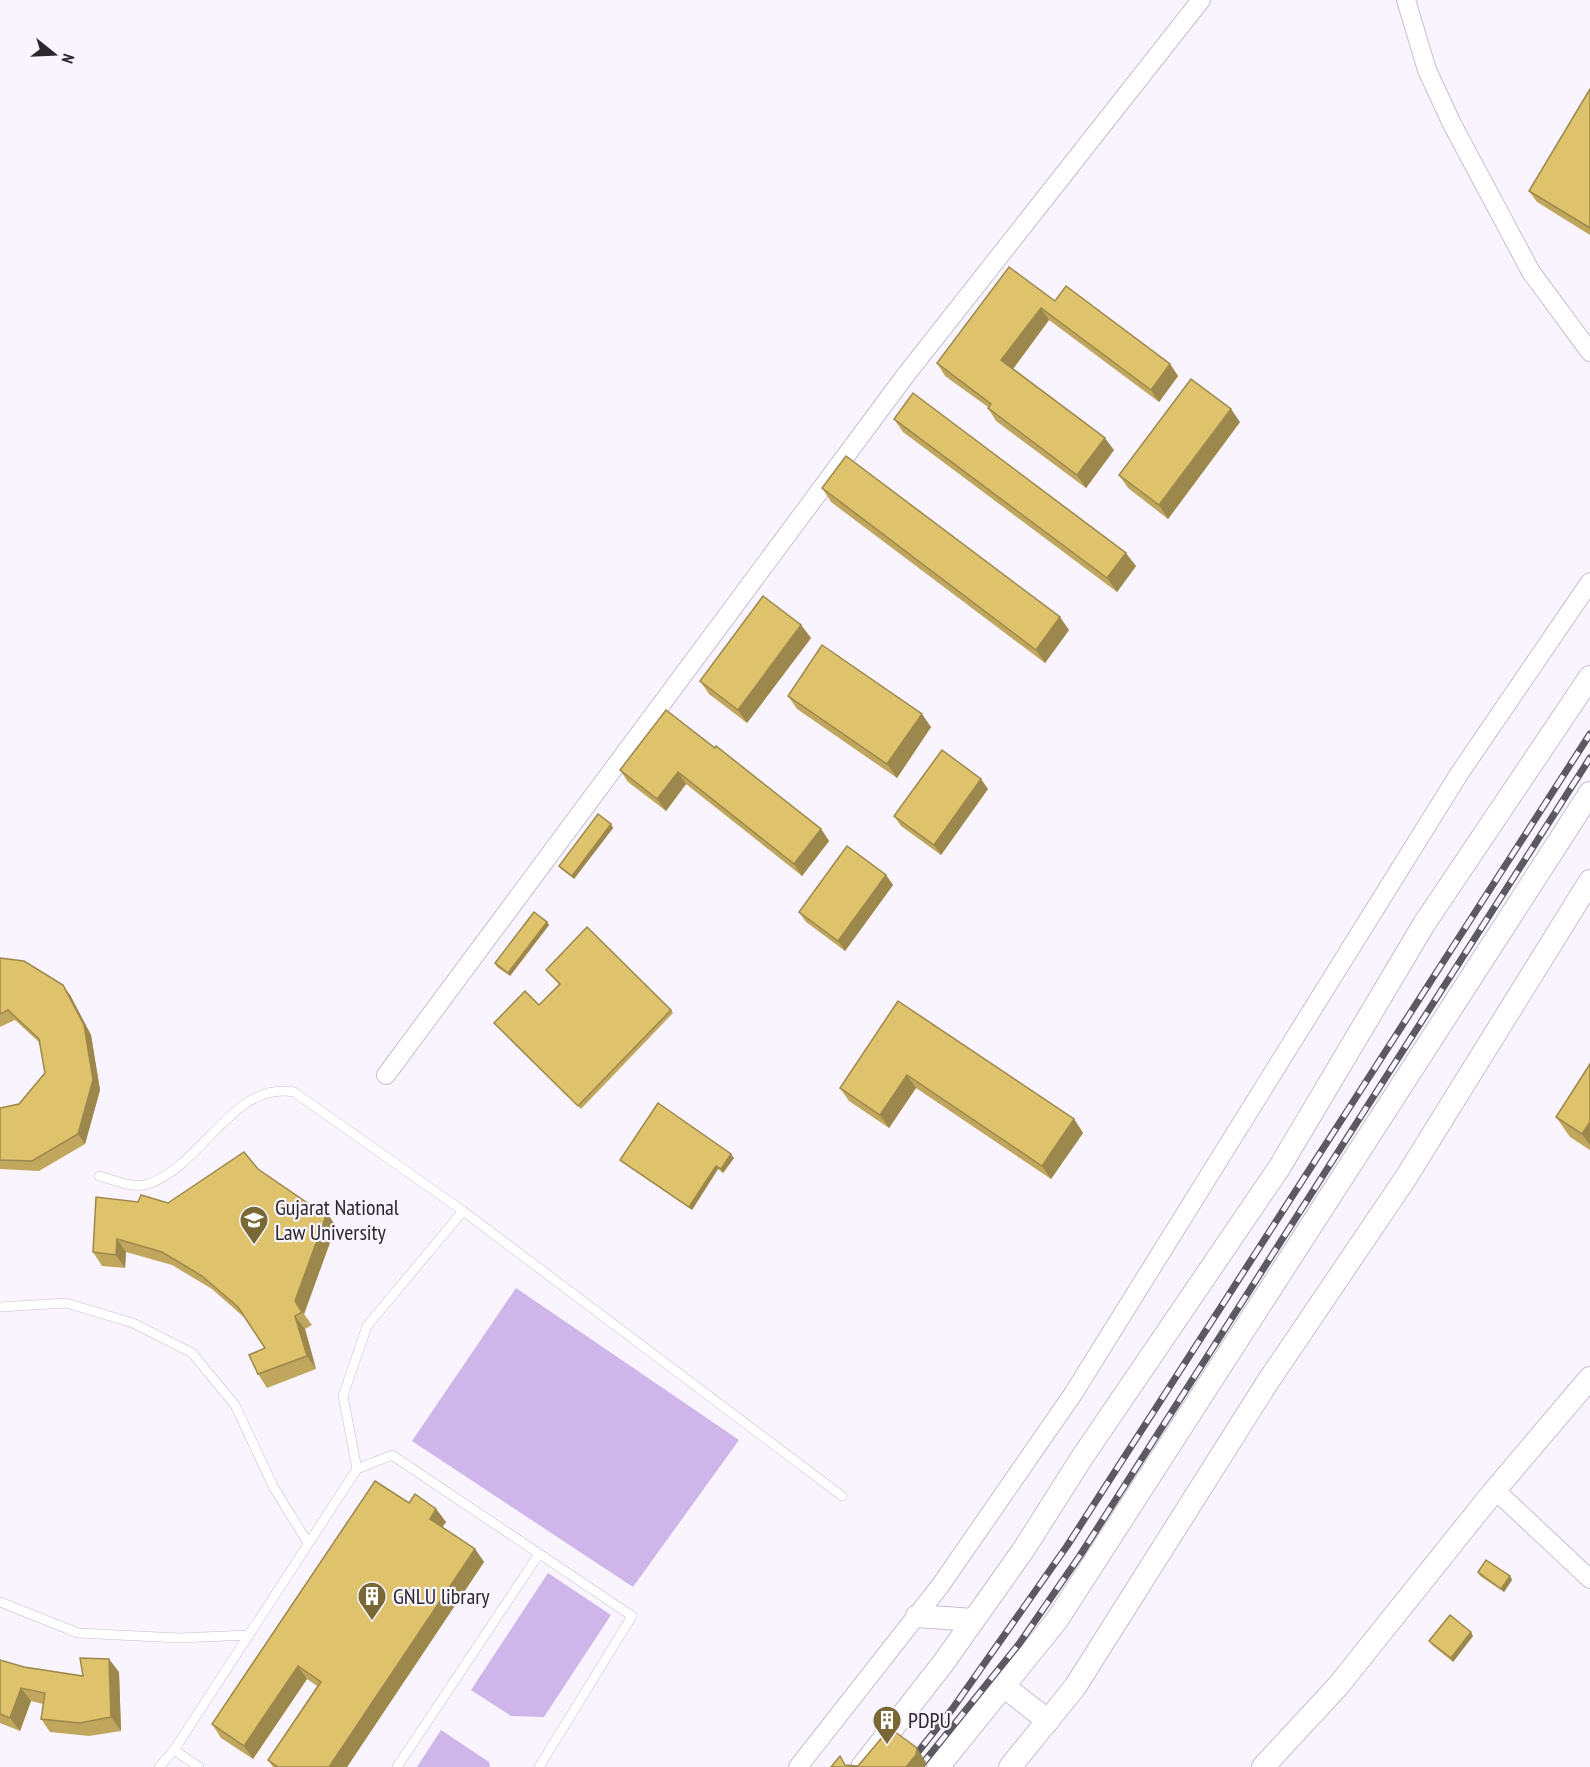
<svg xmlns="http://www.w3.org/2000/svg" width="1590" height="1767" viewBox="0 0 1590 1767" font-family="'PT Sans Narrow',sans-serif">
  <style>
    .green { fill: #cfb6ea }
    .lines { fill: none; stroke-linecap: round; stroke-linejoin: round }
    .service-casing { stroke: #c7bfcf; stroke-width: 10 }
    .minor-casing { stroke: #c7bfcf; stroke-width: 20 }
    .tertiary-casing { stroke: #c7bfcf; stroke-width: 24 }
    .service { stroke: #fff; stroke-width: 9 }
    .minor { stroke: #fff; stroke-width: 18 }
    .tertiary { stroke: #fff; stroke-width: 22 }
    .rail-casing { stroke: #5c5960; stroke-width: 7 }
    .rail { stroke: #f9f4fe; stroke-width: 4.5; stroke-dasharray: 14; stroke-linecap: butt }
    .wall { fill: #c0a75d }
    .shaded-wall { fill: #9c884c }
    .building { fill: #dfc26c; stroke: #9c884c; stroke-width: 1.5 }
    .labels { text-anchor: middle; stroke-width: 4.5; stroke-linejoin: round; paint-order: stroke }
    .poi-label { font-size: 22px; fill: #2a272d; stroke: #f9f4fe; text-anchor: start }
  </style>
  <rect width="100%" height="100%" fill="#f9f4fe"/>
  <!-- green -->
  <g class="green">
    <polygon points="516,1288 739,1440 633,1587 412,1441"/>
    <polygon points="548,1573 611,1615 544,1717 511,1716 471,1690"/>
    <polygon points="441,1730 489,1762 490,1767 417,1767"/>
  </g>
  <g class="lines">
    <!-- service casing -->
    <g class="service-casing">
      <g id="service">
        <path d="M99,1176C114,1180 133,1189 148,1184C201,1167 234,1080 294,1092L463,1211L842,1496"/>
        <polyline points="0,1307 66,1303 133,1323 192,1353 235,1405 274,1488 308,1543"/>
        <polyline points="357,1469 343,1396 367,1326 463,1211"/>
        <polyline points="0,1602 78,1633 179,1638 249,1635"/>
        <polyline points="159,1767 174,1750"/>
        <polyline points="199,1767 174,1750 357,1469 392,1455 632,1616 539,1767"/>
        <polyline points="397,1767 539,1554"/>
      </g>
    </g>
    <!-- minor casing -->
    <g class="minor-casing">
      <g id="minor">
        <polyline points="1406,0 1427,70 1452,124 1531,272 1590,352"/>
        <polyline points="386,1075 905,376 1201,0"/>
        <polyline points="1495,1490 1590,1579"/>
        <polyline points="798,1767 940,1586 1073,1394 1459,774 1590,582"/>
      </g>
    </g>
    <!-- tertiary casing -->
    <g class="tertiary-casing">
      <g id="tertiary">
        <polyline points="917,1616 973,1620"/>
        <polyline points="1005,1687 1048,1721"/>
        <polyline points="862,1767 944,1662 1024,1549 1081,1459 1279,1168 1424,924 1590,677"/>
        <polyline points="938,1767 1057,1620 1590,793"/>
        <polyline points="1010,1767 1075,1687 1267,1383 1405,1179 1590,881"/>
        <polyline points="1263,1767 1338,1686 1495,1490 1590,1378"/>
      </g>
    </g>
    <!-- service -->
    <use href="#service" class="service"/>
    <!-- minor -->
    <use href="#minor" class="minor"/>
    <!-- tertiary -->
    <use href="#tertiary" class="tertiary"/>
    <!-- rail casing -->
    <g class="rail-casing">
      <g id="rail">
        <polyline points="906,1767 953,1708 1067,1546 1590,734"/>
        <polyline points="920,1767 1019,1644 1079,1557 1590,758"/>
      </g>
    </g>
    <!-- rail -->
    <use href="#rail" class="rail"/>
  </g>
  <!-- wall -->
  <g class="wall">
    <polygon points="1590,89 1590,235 1537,202 1529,191"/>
    <polygon points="1055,301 1170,364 1178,376 1159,402 1049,320 1013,369 1114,450 1086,488 996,421 988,408 988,407 945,376 937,363"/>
    <polygon points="894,419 1136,566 1117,592 903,432"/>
    <polygon points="1240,422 1168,519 1128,488 1119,475"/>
    <polygon points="822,488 1069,630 1045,663 831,502"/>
    <polygon points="801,625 811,638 747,723 709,694 700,681"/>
    <polygon points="788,696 931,727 897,778 797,709"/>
    <polygon points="666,710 821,829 829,841 802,876 686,784 666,811 628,782 620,770"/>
    <polygon points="988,789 941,855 901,826 894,816"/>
    <polygon points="611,824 613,828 574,879 561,869 559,866"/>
    <polygon points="886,875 893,885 845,951 806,922 799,912"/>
    <polygon points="547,922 549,925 510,976 497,967 495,963"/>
    <polygon points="0,958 70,995 91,1035 100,1090 85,1144 39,1171 0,1169 0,1108 19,1104 45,1073 40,1043 15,1020 0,1027"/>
    <polygon points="546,970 671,1010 673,1013 581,1109 494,1023 539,1005 559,984"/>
    <polygon points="898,1001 1074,1119 1083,1133 1051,1179 916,1088 889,1128 849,1101 840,1088"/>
    <polygon points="1590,1064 1590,1150 1570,1137 1556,1117"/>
    <polygon points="734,1158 723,1173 718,1169 692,1210 623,1163 620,1160"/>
    <polygon points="258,1169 336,1226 304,1314 312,1325 305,1329 316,1369 267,1388 258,1374 265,1348 246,1319 212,1289 172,1265 126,1252 125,1268 102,1266 93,1252 138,1202 168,1203"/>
    <polygon points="409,1503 436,1509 446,1522 442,1527 475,1549 484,1562 347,1767 273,1767 268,1760 317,1686 307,1679 253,1759 221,1738 212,1724"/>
    <polygon points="1478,1572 1510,1576 1512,1580 1504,1592 1480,1576"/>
    <polygon points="1473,1636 1453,1662 1432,1645 1429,1641"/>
    <polygon points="0,1660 24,1667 83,1676 119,1672 121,1731 89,1736 50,1732 41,1719 43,1704 31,1701 20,1731 0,1723"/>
  </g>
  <!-- shaded-wall -->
  <g class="shaded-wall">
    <polygon points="1041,308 1049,320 1010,373 1001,360"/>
    <polygon points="1170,364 1178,376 1159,402 1151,390"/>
    <polygon points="1231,409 1240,422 1168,519 1159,505"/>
    <polygon points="1105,438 1114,450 1086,488 1077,475"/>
    <polygon points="1126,553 1136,566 1117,592 1107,578"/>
    <polygon points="1060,617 1069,630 1045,663 1036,650"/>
    <polygon points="801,625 811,638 747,723 738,710"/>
    <polygon points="922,714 931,727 897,778 887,764"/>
    <polygon points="678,772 686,784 666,811 657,799"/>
    <polygon points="981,779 988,789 941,855 934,845"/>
    <polygon points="611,824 613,828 574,879 572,876"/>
    <polygon points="821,829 829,841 802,876 794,864"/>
    <polygon points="886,875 893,885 845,951 838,941"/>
    <polygon points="547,922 549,925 510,976 508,973"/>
    <polygon points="63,985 70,995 91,1035 100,1090 85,1144 78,1134"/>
    <polygon points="907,1075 916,1088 889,1128 880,1115"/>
    <polygon points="1074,1119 1083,1133 1051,1179 1042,1166"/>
    <polygon points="1590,1122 1590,1145 1582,1134"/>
    <polygon points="731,1154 734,1158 723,1173 721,1169"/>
    <polygon points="716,1166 718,1169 692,1210 689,1207"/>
    <polygon points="327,1213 336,1226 304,1314 295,1301"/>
    <polygon points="117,1239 126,1252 125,1268 116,1255"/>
    <polygon points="295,1316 305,1329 316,1369 307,1356"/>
    <polygon points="436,1509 446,1522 439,1532 430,1519"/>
    <polygon points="475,1549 484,1562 347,1767 329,1767"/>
    <polygon points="1510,1576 1512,1580 1504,1592 1501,1589"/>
    <polygon points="1471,1632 1473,1636 1453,1662 1451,1658"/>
    <polygon points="109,1659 119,1672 121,1731 111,1717"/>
    <polygon points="298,1666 307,1679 253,1759 244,1746"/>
    <polygon points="21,1688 31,1701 20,1731 10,1718"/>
    <polygon points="917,1748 926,1762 925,1767 906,1767"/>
  </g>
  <!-- building -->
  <g class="building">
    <polygon points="1590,89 1590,228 1529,191"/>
    <polygon points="1009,267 1055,301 1066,286 1170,364 1151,390 1041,308 1001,360 1105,438 1077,475 988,408 991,404 937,363"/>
    <polygon points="1191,379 1231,409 1159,505 1119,475"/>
    <polygon points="913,393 1126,553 1107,578 894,419"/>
    <polygon points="846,456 1060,617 1036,650 822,488"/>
    <polygon points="763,596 801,625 738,710 700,681"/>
    <polygon points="822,645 922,714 887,764 788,696"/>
    <polygon points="666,710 715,748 716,746 821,829 794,864 678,772 657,799 620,770"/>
    <polygon points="942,750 981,779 934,845 894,816"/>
    <polygon points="598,814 611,824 572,876 559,866"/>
    <polygon points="847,846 886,875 838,941 799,912"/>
    <polygon points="534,912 547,922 508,973 495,963"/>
    <polygon points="587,927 671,1010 578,1106 494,1023 525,991 539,1005 560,984 546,970"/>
    <polygon points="0,958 24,961 63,985 84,1025 93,1080 78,1134 32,1161 0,1160 0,1108 19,1104 45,1073 39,1039 8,1010 0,1014"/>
    <polygon points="898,1001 1074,1119 1042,1166 907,1075 880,1115 840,1088"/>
    <polygon points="1590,1064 1590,1122 1582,1134 1556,1117"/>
    <polygon points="658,1103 731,1154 721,1169 716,1166 689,1207 620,1160"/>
    <polygon points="244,1152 258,1169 312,1206 327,1213 295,1301 302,1312 295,1316 307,1356 258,1374 249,1355 265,1348 238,1307 202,1276 162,1252 117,1239 116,1255 93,1252 96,1197 138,1202 141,1195 168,1203"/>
    <polygon points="375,1481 409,1503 415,1494 436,1509 430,1519 475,1549 329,1767 278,1767 268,1760 321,1682 298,1666 244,1746 212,1724"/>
    <polygon points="1486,1560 1510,1576 1501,1589 1478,1572"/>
    <polygon points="1450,1615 1471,1632 1451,1658 1429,1641"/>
    <polygon points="80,1658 109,1659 111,1717 80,1723 41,1719 45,1693 21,1688 10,1718 0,1714 0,1660 24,1667 83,1676"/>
    <polygon points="890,1728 917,1748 916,1755 906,1767 831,1767 840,1756 845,1765 858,1766"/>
  </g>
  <!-- icons -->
  <defs>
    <g id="university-pin" transform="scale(1.5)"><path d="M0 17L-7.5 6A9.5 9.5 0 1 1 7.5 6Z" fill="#796836" stroke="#f9f4fe"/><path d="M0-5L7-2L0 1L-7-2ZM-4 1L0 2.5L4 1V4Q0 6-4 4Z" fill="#fff"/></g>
    <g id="building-pin" transform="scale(1.5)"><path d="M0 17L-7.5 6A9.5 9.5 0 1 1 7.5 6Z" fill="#796836" stroke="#f9f4fe"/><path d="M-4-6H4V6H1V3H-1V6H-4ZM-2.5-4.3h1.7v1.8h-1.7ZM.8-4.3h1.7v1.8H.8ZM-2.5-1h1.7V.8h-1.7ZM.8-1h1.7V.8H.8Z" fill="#fff"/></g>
  </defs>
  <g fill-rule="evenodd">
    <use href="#university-pin" x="254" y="1220"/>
    <use href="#building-pin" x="372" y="1596"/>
    <use href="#building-pin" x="887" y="1720"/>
  </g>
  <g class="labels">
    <!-- poi labels -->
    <g class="poi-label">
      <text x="275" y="1215">Gujarat National<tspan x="275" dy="25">Law University</tspan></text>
      <text x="393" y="1604">GNLU library</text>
      <text x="908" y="1728">PDPU</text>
    </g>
  </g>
  <!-- north arrow -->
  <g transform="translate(54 54) rotate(108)" stroke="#f9f4fe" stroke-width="4.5" paint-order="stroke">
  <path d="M0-4.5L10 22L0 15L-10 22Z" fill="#2a272d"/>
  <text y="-9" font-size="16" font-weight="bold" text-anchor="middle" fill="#2a272d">N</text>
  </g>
</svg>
